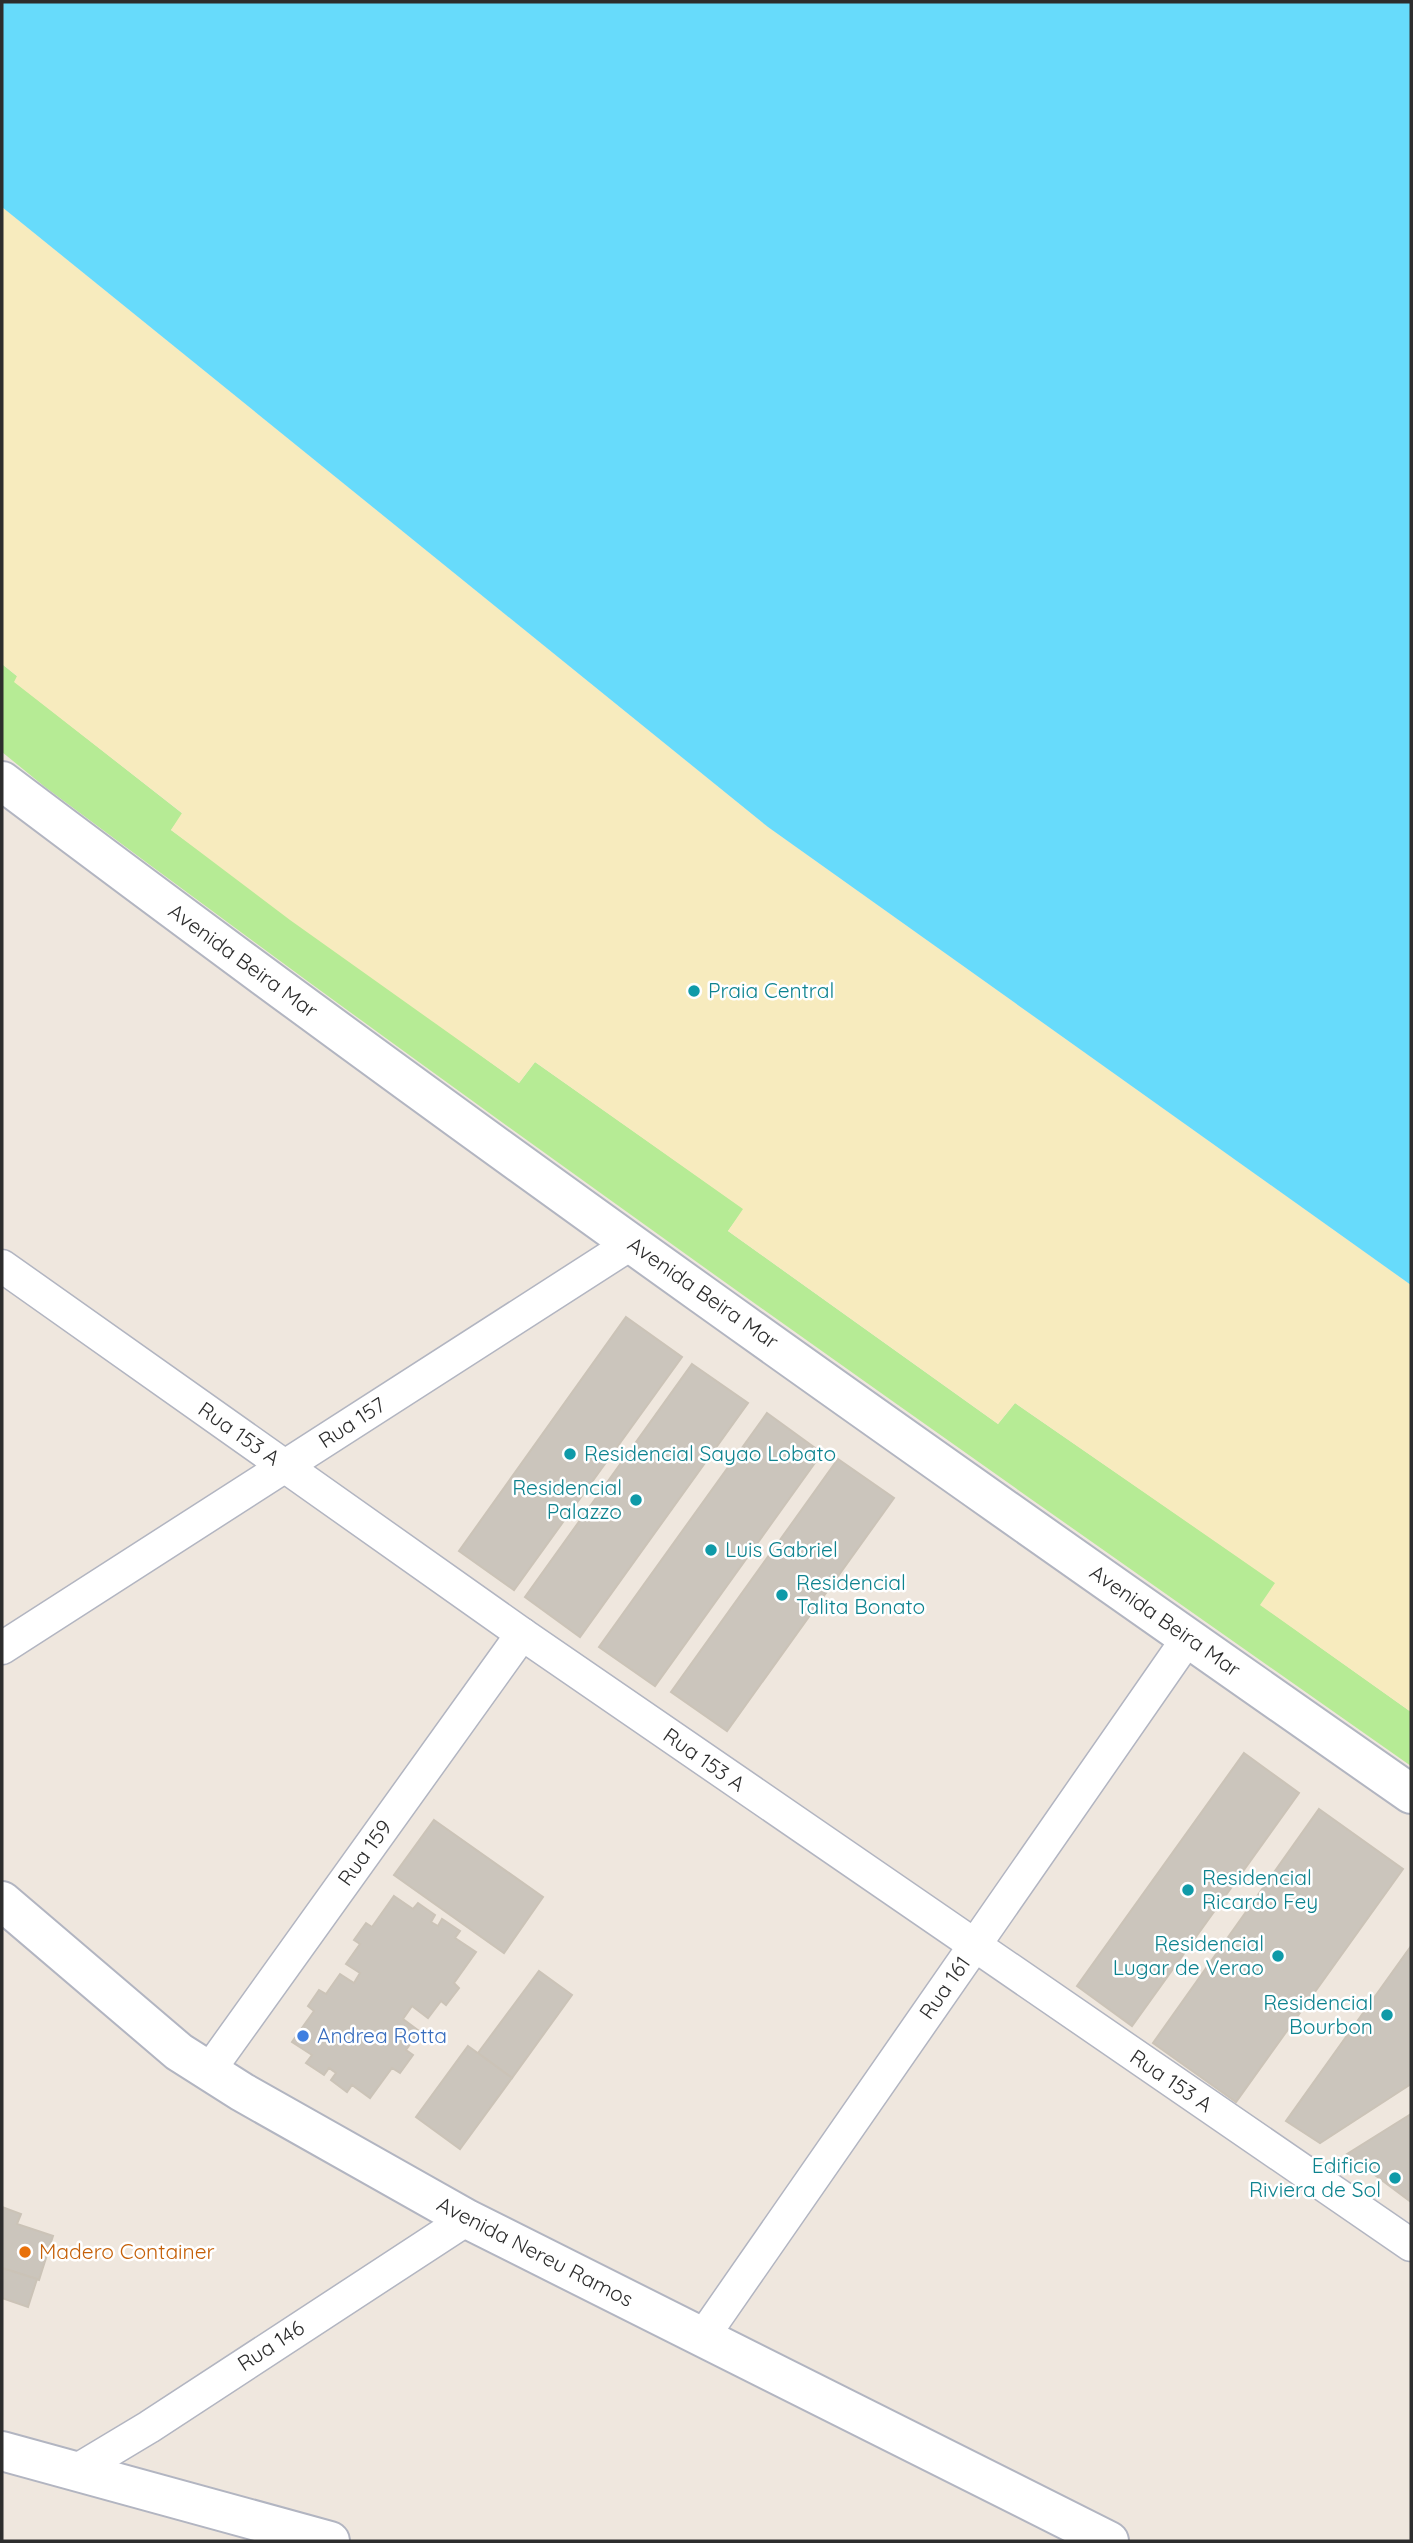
<svg xmlns="http://www.w3.org/2000/svg" width="1413" height="2543" viewBox="0 0 1413 2543" font-family="Quicksand,sans-serif">
  <style>
    .green { fill: #b6eb95 }
    .sand { fill: #f7ebbe }
    .water { fill: #67dbfb }
    .building { fill: #cbc5bc; stroke: #cbc3b7; stroke-width: 2 }
    .lines { fill: none; stroke-linecap: round; stroke-linejoin: round }
    .minor-casing { stroke: #b2b5c1; stroke-width: 35 }
    .secondary-casing { stroke: #b2b5c1; stroke-width: 42 }
    .minor { stroke: #fff; stroke-width: 32 }
    .secondary { stroke: #fff; stroke-width: 38 }
    .culture-dot { fill: #0f9aa8; stroke: #fff; stroke-width: 2.5 }
    .shop-dot { fill: #3f7fe0; stroke: #fff; stroke-width: 2.5 }
    .food-dot { fill: #e8710a; stroke: #fff; stroke-width: 2.5 }
    .labels { text-anchor: middle; stroke-width: 5; stroke-linejoin: round; paint-order: stroke }
    .street-label { font-size: 21px; fill: #2d2d2d; stroke: #fff }
    .culture-label { font-size: 21px; fill: #0d838f; stroke: #fff; text-anchor: start }
    .shop-label { font-size: 21px; fill: #366cbe; stroke: #fff; text-anchor: start }
    .food-label { font-size: 21px; fill: #c56008; stroke: #fff; text-anchor: start }
  </style>
  <rect width="100%" height="100%" fill="#efe7de"/>
  <!-- green -->
  <path class="green" d="M2,664L18,677L15,682L183,814L171,830L519,1083L535,1062L744,1209L728,1231L998,1424L1015,1403L1276,1583L1261,1605L1411,1712V1766C952,1444 493,1122 45,787L2,752Z"/>
  <!-- sand -->
  <polygon class="sand" points="2,207 768,827 1411,1285 1411,1712 1260,1605 1275,1583 1015,1403 998,1424 728,1231 743,1209 535,1062 519,1083 290,920 171,830 182,813 14,682 17,676 2,664"/>
  <!-- water -->
  <polygon class="water" points="2,2 1411,2 1411,1285 768,827 2,207"/>
  <!-- building -->
  <g class="building">
    <polygon points="626,1317 682,1357 514,1590 459,1551"/>
    <polygon points="692,1364 748,1403 580,1637 525,1597"/>
    <polygon points="767,1413 822,1453 655,1686 599,1647"/>
    <polygon points="838,1459 894,1498 727,1731 671,1692"/>
    <polygon points="1244,1753 1299,1793 1132,2026 1077,1986"/>
    <polygon points="1319,1809 1403,1869 1236,2102 1153,2043"/>
    <polygon points="434,1820 543,1897 504,1953 394,1875"/>
    <polygon points="394,1896 413,1909 418,1903 435,1915 431,1922 438,1926 442,1919 460,1931 455,1938 476,1952 454,1983 459,1988 446,2005 441,2001 428,2018 412,2006 403,2019 419,2031 406,2050 413,2055 400,2073 392,2068 370,2098 352,2085 347,2092 331,2080 336,2073 329,2068 324,2075 306,2063 312,2055 292,2042 314,2011 308,2006 319,1990 326,1994 340,1974 354,1983 360,1973 346,1964 360,1944 354,1940 366,1923 372,1927"/>
    <polygon points="1411,1946 1411,2084 1320,2143 1286,2121"/>
    <polygon points="539,1971 572,1995 512,2078 478,2053"/>
    <polygon points="468,2046 512,2078 460,2149 416,2117"/>
    <polygon points="1411,2114 1411,2202 1347,2154"/>
    <polygon points="2,2207 21,2214 17,2224 53,2236 39,2280 2,2268"/>
    <polygon points="2,2268 37,2279 28,2307 2,2298"/>
  </g>
  <g class="lines">
    <!-- minor casing -->
    <g class="minor-casing">
      <g id="minor">
        <polyline points="2,1266 522,1634 1411,2245"/>
        <polyline points="2,1648 632,1243"/>
        <polyline points="208,2072 522,1634"/>
        <polyline points="702,2338 1188,1638"/>
        <polyline points="74,2472 149,2427 467,2219"/>
      </g>
    </g>
    <!-- secondary casing -->
    <g class="secondary-casing">
      <g id="secondary">
        <path d="M2,781C464,1130 937,1463 1411,1794"/>
        <polyline points="2,1901 179,2052 242,2092 467,2219 1109,2541"/>
        <polyline points="2,2451 330,2541"/>
      </g>
    </g>
    <!-- minor -->
    <use href="#minor" class="minor"/>
    <!-- secondary -->
    <use href="#secondary" class="secondary"/>
  </g>
  <!-- markers -->
  <g class="culture-dot">
    <circle cx="694" cy="991" r="7"/>
    <circle cx="570" cy="1454" r="7"/>
    <circle cx="636" cy="1500" r="7"/>
    <circle cx="711" cy="1550" r="7"/>
    <circle cx="782" cy="1595" r="7"/>
    <circle cx="1188" cy="1890" r="7"/>
    <circle cx="1278" cy="1956" r="7"/>
    <circle cx="1387" cy="2015" r="7"/>
    <circle cx="1395" cy="2178" r="7"/>
  </g>
  <circle class="shop-dot" cx="303" cy="2036" r="7"/>
  <circle class="food-dot" cx="25" cy="2252" r="7"/>
  <g class="labels">
    <!-- street labels -->
    <g class="street-label">
      <text transform="translate(243 961) rotate(36)" y="7">Avenida Beira Mar</text>
      <text transform="translate(703 1293) rotate(35)" y="7">Avenida Beira Mar</text>
      <text transform="translate(352 1423) rotate(-33)" y="7">Rua 157</text>
      <text transform="translate(239 1434) rotate(35)" y="7">Rua 153 A</text>
      <text transform="translate(1165 1621) rotate(35)" y="7">Avenida Beira Mar</text>
      <text transform="translate(704 1760) rotate(35)" y="7">Rua 153 A</text>
      <text transform="translate(365 1853) rotate(-54)" y="7">Rua 159</text>
      <text transform="translate(945 1988) rotate(-55)" y="7">Rua 161</text>
      <text transform="translate(1171 2081) rotate(34)" y="7">Rua 153 A</text>
      <text transform="translate(535 2252) rotate(27)" y="7">Avenida Nereu Ramos</text>
      <text transform="translate(271 2346) rotate(-33)" y="7">Rua 146</text>
    </g>
    <!-- culture labels -->
    <g class="culture-label">
      <text x="708" y="998">Praia Central</text>
      <text x="584" y="1461">Residencial Sayao Lobato</text>
      <text x="622" y="1495" text-anchor="end">Residencial<tspan x="622" dy="24">Palazzo</tspan></text>
      <text x="725" y="1557">Luis Gabriel</text>
      <text x="796" y="1590">Residencial<tspan x="796" dy="24">Talita Bonato</tspan></text>
      <text x="1202" y="1885">Residencial<tspan x="1202" dy="24">Ricardo Fey</tspan></text>
      <text x="1264" y="1951" text-anchor="end">Residencial<tspan x="1264" dy="24">Lugar de Verao</tspan></text>
      <text x="1373" y="2010" text-anchor="end">Residencial<tspan x="1373" dy="24">Bourbon</tspan></text>
      <text x="1381" y="2173" text-anchor="end">Edificio<tspan x="1381" dy="24">Riviera de Sol</tspan></text>
    </g>
    <!-- shop labels -->
    <g class="shop-label">
      <text x="317" y="2043">Andrea Rotta</text>
    </g>
    <!-- food labels -->
    <g class="food-label">
      <text x="39" y="2259">Madero Container</text>
    </g>
  </g>
  <!-- border -->
  <rect width="1413" height="2543" fill="none" stroke="#2d2d2d" stroke-width="7"/>
</svg>
